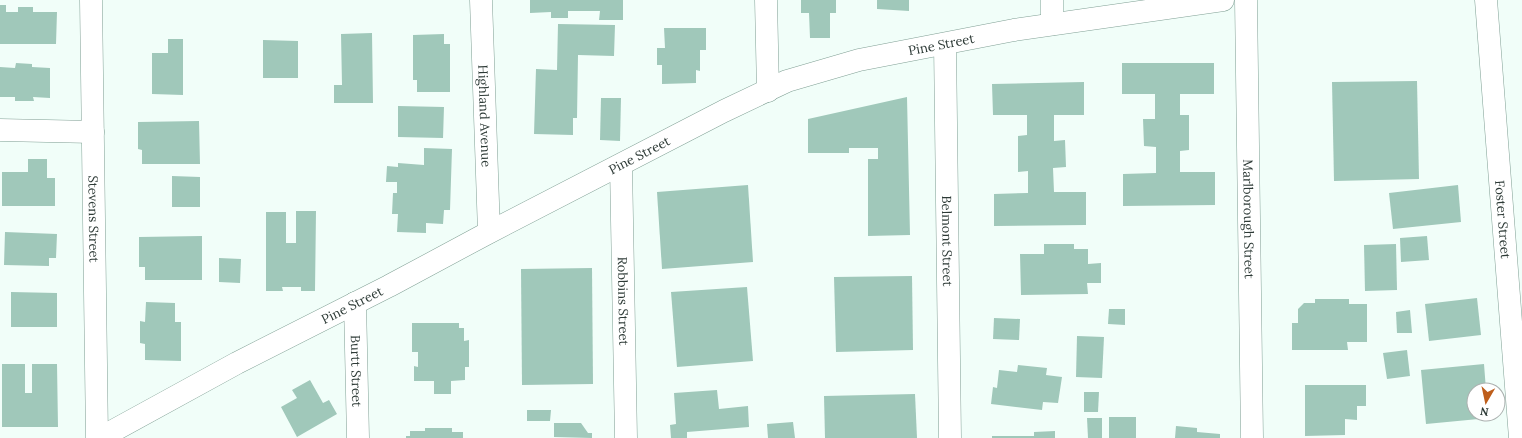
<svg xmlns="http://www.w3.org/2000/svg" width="1522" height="438" viewBox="0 0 1522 438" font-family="Lora,serif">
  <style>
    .building { fill: #a0c8ba }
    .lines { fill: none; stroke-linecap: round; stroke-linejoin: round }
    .street-casing { stroke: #80a095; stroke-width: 23 }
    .secondary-casing { stroke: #80a095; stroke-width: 23 }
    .street { stroke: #fff; stroke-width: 22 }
    .secondary { stroke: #fff; stroke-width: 22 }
    .labels { text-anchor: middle; stroke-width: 4; stroke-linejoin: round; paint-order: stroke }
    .street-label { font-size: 13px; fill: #2d3a36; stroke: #fff }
  </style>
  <rect width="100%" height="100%" fill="#f1fef9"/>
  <!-- building -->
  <g class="building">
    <polygon points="530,0 623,0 623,20 599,20 600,11 568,11 568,18 551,18 551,12 530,13"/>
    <polygon points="801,0 836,0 836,13 830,13 830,38 810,38 809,13 801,13"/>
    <polygon points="877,0 909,0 909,11 877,9"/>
    <polygon points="0,5 6,5 6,12 18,12 18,7 33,7 33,12 57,12 56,44 0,44"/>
    <polygon points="558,24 615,25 614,56 578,55 577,118 573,118 573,135 534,134 536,69 557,70"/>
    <polygon points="664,28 706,28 706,50 700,50 700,71 696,70 696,83 662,84 662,65 657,65 657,48 665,48"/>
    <polygon points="372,33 373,103 334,103 334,85 342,85 341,34"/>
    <polygon points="444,34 444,44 450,44 450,92 417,92 417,80 413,80 413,35"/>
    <polygon points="168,39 183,39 183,95 152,94 152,53 168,53"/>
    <polygon points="263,40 298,41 298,78 263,78"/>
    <polygon points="16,63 32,64 32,67 50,68 50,98 33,97 34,101 15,101 15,97 0,97 0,67 15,68"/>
    <polygon points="1122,63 1214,63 1214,94 1180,94 1180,115 1189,115 1189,150 1180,151 1180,172 1215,172 1215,205 1123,206 1123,174 1156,173 1156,147 1144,146 1143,119 1155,119 1155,94 1122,94"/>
    <polygon points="1417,81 1419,179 1334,181 1332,82"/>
    <polygon points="1084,82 1084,115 1054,115 1054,141 1065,140 1066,167 1053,168 1054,192 1086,192 1086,225 994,226 994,194 1028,193 1028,171 1018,172 1018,136 1027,135 1027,115 993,115 992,84"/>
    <polygon points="907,97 910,235 868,236 868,159 878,159 878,148 849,148 849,153 808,153 808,119"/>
    <polygon points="601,98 621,98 620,141 600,140"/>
    <polygon points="398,106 444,107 443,138 398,137"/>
    <polygon points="199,121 200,164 142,164 142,150 138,149 138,122"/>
    <polygon points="424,148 452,149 450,210 444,210 443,224 426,223 426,233 397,232 398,214 392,214 393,193 397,193 397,182 386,182 387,166 398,167 398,163 424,165"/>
    <polygon points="28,159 47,159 47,178 55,178 55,206 2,206 2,172 28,172"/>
    <polygon points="172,176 200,177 200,207 172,207"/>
    <polygon points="748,185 753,262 662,269 657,192"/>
    <polygon points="1458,185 1461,222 1393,229 1389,193"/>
    <polygon points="296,211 316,211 315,291 301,291 301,287 282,287 283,291 266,291 266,212 286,212 286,243 296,243"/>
    <polygon points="5,232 57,234 56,258 49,258 49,266 4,265"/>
    <polygon points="202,236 202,280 145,280 145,267 139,267 139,237"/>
    <polygon points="1427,236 1429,260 1401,262 1400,238"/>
    <polygon points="1044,244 1074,244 1074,249 1088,249 1088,264 1101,263 1101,283 1087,283 1088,294 1021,295 1020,254 1044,254"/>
    <polygon points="1396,244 1397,290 1365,291 1364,245"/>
    <polygon points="219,258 241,259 240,283 219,282"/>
    <polygon points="592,268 593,384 522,385 521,269"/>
    <polygon points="912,276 913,350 836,352 834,277"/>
    <polygon points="747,287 753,361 677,367 671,292"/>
    <polygon points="11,292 57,293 57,327 11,327"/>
    <polygon points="1477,298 1481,335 1429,341 1425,304"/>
    <polygon points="1315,299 1349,299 1349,304 1367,304 1367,342 1347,342 1348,350 1292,350 1292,323 1298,323 1298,309 1304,303 1315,303"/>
    <polygon points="146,302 175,303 175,322 181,322 181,361 145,360 145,344 140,343 140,321 145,322"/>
    <polygon points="1109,309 1125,309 1125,325 1108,324"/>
    <polygon points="1410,310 1412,333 1397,333 1396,312"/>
    <polygon points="994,318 1020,319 1019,340 993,339"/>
    <polygon points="412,323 459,323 459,328 464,328 464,341 469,340 469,367 465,367 465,380 451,381 451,394 434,394 434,381 414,381 414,366 418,367 418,352 412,352"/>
    <polygon points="1077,336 1104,337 1102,378 1076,377"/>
    <polygon points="1407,350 1410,376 1387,379 1383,353"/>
    <polygon points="2,364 25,364 25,393 32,393 32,364 57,364 58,427 2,427"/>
    <polygon points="1484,364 1486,390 1474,390 1474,414 1488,414 1489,418 1426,424 1421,370"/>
    <polygon points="1018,365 1047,368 1046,375 1062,377 1058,403 1043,402 1042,410 991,404 993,387 997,388 999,370 1017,372"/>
    <polygon points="310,380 323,403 329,400 337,414 297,437 281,407 297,398 292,390"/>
    <polygon points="1305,385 1366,385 1366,406 1357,406 1357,420 1345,419 1345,435 1305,436"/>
    <polygon points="717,390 719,409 748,406 749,427 687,432 687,438 671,438 670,425 676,424 674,393"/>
    <polygon points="1084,392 1099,392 1098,412 1084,412"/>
    <polygon points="915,394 917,438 825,438 824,396"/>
    <polygon points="527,410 551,410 550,421 527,421"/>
    <rect x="1109" y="417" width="27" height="21"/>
    <polygon points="1087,418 1102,418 1102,438 1088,438"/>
    <polygon points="793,422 795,438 768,438 767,424"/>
    <polygon points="554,423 581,423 588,433 592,433 592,438 554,437"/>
    <polygon points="1176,426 1197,428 1197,432 1220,434 1220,438 1175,438"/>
    <polygon points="425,428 452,428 452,432 463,432 463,438 406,438 406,436 410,436 410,431 425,431"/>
    <polygon points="1055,431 1055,438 992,438 992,436 1034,436 1034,432"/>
  </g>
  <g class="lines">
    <!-- street casing -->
    <g class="street-casing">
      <g id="street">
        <path id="s1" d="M481,0L489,232"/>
        <polyline points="766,0 768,91"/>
        <polyline points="1052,0 1052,24"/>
        <path id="s2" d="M1246,0L1252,438"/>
        <path id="s3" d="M1486,0L1520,438"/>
        <path id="s4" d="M945,44L950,438"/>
        <polyline points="0,130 93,132"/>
        <path id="s5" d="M621,165L626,438"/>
        <path id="s6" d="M355,303L358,438"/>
      </g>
    </g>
    <!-- secondary casing -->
    <g class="secondary-casing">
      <g id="secondary">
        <path id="s7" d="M91,0L97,438"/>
        <path id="s8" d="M100,438L237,363L389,286L486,234L724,111L787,81L859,60L1014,30L1223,0"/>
      </g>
    </g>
    <!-- street -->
    <use href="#street" class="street"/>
    <!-- secondary -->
    <use href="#secondary" class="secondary"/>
  </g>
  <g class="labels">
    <!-- street labels -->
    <g class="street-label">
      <text dy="5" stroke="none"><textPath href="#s8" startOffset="933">Pine Street</textPath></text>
      <text dy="5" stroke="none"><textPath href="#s1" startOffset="116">Highland Avenue</textPath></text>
      <text dy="5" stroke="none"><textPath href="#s8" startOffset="609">Pine Street</textPath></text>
      <text dy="5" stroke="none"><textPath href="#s7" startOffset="219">Stevens Street</textPath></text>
      <text dy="5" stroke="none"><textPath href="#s2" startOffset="219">Marlborough Street</textPath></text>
      <text dy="5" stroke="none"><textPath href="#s3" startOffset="220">Foster Street</textPath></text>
      <text dy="5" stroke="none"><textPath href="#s4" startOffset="197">Belmont Street</textPath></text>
      <text dy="5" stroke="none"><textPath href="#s5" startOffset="136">Robbins Street</textPath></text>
      <text dy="5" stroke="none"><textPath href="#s8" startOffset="285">Pine Street</textPath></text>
      <text dy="5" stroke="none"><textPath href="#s6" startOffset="68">Burtt Street</textPath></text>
    </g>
  </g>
  <!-- north arrow -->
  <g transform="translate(1486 402) rotate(189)"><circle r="19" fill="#ffffff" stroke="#abb0af"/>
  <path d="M0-3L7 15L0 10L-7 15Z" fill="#be5e1b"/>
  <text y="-6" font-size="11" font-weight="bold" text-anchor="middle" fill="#2d3a36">N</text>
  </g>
</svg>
